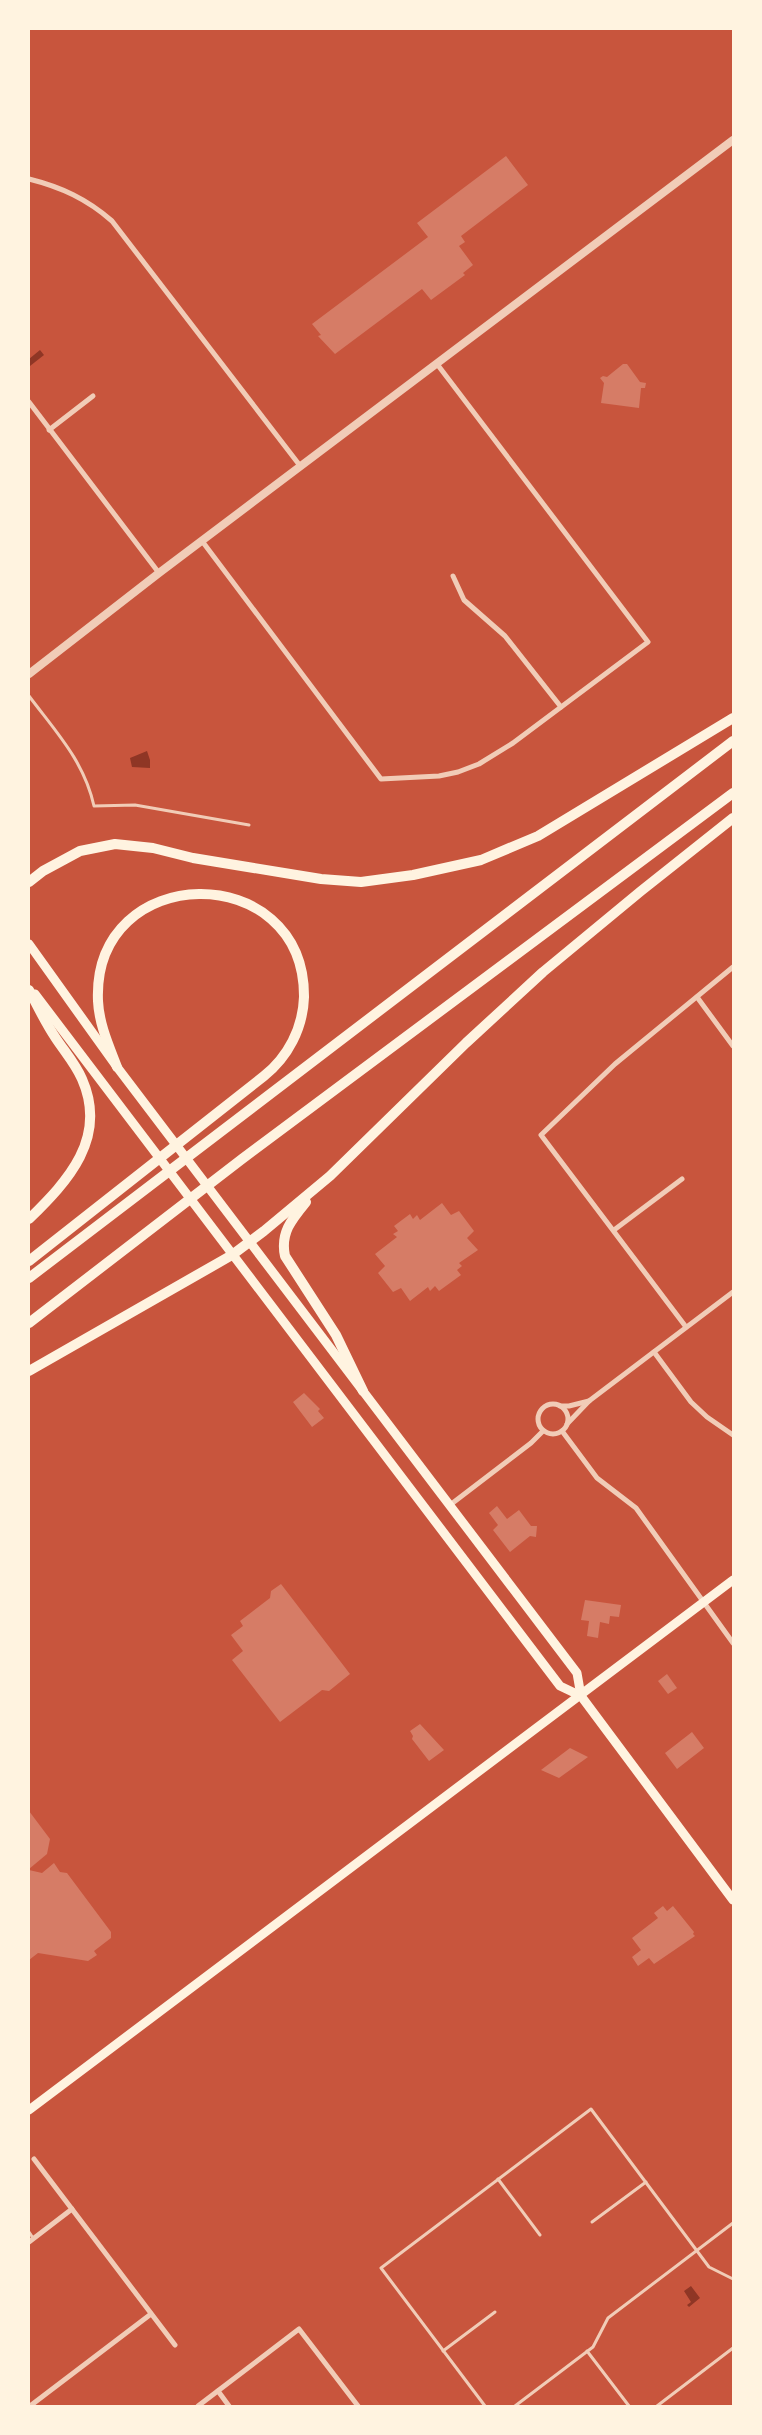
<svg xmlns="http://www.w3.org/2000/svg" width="762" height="2435" viewBox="0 0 762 2435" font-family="Arial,sans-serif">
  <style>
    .water { fill: #8f3625 }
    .building { fill: #d67c66 }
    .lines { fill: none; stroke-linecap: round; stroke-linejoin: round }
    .service { stroke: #f1ccb7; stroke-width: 3 }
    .minor { stroke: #f1ccb7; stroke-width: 5 }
    .tertiary { stroke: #f1ccb7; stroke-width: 8 }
    .secondary { stroke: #fff3e0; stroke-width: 9 }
    .primary { stroke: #fff3e0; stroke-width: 9 }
    .motorway { stroke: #fff3e0; stroke-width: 10 }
  </style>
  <rect width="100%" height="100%" fill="#c8553d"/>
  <!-- water -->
  <g class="water">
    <polygon points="40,350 44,355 30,366 29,359"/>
    <polygon points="147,751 150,760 150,768 132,767 130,758"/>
    <polygon points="691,2286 700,2298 689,2307 687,2305 691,2302 684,2291"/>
  </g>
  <!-- building -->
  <g class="building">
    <polygon points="506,156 528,185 461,236 465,242 459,246 473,265 463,273 465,275 431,300 422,289 335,354 318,336 321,335 312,324 428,237 417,223"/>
    <polygon points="623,364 627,364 640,382 646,383 645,388 641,388 639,408 601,403 604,383 600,378 603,376 607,377"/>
    <polygon points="442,1203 451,1215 459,1211 474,1231 467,1238 478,1250 459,1263 462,1266 457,1270 461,1275 439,1291 435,1286 430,1291 428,1287 410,1301 401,1288 393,1292 378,1273 385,1266 375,1254 397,1237 393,1234 398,1231 394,1226 410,1214 413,1219 417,1215 420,1220"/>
    <polygon points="304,1393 320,1409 318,1411 324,1418 312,1427 293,1402"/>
    <polygon points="497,1506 507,1519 519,1510 531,1526 537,1526 536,1537 530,1536 510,1552 493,1530 498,1525 489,1513"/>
    <polygon points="281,1584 350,1674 329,1691 322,1690 280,1722 232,1660 243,1651 231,1635 243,1626 240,1621 270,1598 271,1591"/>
    <polygon points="585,1600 621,1605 619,1617 610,1616 609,1624 600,1622 598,1638 587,1636 589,1621 581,1620"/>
    <polygon points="667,1674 677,1688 668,1694 658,1681"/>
    <polygon points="420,1724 444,1750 429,1761 412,1739 413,1736 410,1731"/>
    <polygon points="692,1732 704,1748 677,1769 665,1753"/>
    <polygon points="570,1748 588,1757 559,1778 541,1770"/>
    <polygon points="29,1811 50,1839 47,1854 29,1869"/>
    <polygon points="54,1863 60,1872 67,1873 111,1932 111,1938 94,1951 97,1955 88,1961 38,1953 29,1960 29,1870 42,1873"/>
    <polygon points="663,1906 667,1911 673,1906 694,1932 693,1934 695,1936 654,1964 649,1958 638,1966 632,1957 641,1950 632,1938 658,1918 654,1913"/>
  </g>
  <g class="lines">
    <!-- service -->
    <g class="service">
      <path d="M29,696C56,732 84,761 94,806L135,805L249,825"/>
      <polyline points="498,2179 540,2235"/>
      <polyline points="592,2222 646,2182"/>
      <polyline points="29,2232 33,2238"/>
      <polyline points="443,2351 495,2312"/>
      <polyline points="587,2351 629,2406"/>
      <polyline points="485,2406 381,2268 591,2109 709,2267 733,2279"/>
      <polyline points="515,2406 593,2347 608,2318 733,2223"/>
      <polyline points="657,2406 733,2348"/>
    </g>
    <!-- minor -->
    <g class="minor">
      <path d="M29,179C61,187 87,199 112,221L301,467"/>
      <polyline points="29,402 159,573"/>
      <polyline points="49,430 93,396"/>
      <polyline points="202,541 381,779 439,776 458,772 479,764 513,743 648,642 437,364"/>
      <polyline points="453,576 464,600 505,636 561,707"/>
      <polyline points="697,997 733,1046"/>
      <polyline points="614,1230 682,1179"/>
      <polyline points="686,1327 541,1135 615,1064 733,967"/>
      <polyline points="654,1352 691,1402 707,1417 733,1435"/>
      <circle cx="553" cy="1419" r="15"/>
      <polyline points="560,1406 569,1406 589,1401"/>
      <polyline points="567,1424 589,1401 733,1292"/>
      <polyline points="562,1431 597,1478 636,1508 733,1643"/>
      <polyline points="450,1505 531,1443 543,1431"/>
      <polyline points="34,2159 175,2345"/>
      <polyline points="29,2242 72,2209"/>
      <polyline points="218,2391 229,2406"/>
      <polyline points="30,2406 151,2314"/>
      <polyline points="198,2406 299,2329 358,2406"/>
    </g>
    <!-- tertiary -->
    <polyline class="tertiary" points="29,674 159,573 733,140"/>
    <!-- secondary -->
    <polyline class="secondary" points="29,2110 733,1580"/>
    <!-- primary -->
    <g class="primary">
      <polyline points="29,944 117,1067 577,1673 581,1696"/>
      <polyline points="35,994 560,1686 581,1696 733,1900"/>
    </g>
    <!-- motorway -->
    <g class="motorway">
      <polyline points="29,882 43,871 80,851 115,844 153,848 193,858 321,879 361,882 413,875 481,860 538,836 733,718"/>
      <path d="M29,990C37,1005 45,1022 55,1037C64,1051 75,1063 82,1079C108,1138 68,1181 29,1219"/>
      <path d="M306,1202C292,1219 280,1233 285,1256L336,1335L363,1391"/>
      <path d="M29,1261L264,1076C288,1057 303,1028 304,997C305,858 92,860 98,1001C99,1024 109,1046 117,1067"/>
      <polyline points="29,1278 733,741"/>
      <polyline points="29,1323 242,1159 733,793"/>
      <polyline points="29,1371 232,1255 264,1231 330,1176 466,1043 543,972 641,891 733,818"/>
    </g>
  </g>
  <!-- border -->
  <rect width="762" height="2435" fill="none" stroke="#fff3e0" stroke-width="60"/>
</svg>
